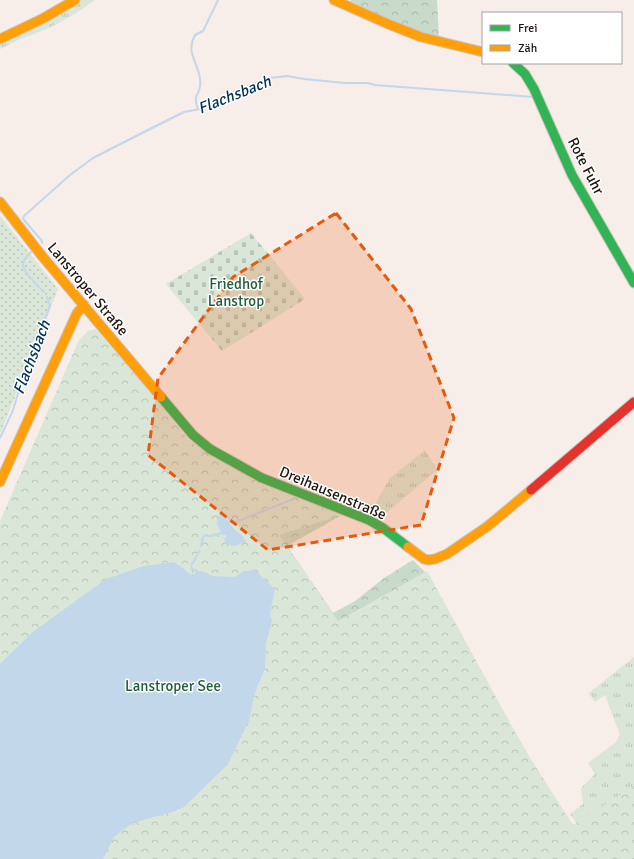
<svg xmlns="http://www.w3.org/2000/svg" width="634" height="859" viewBox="0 0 634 859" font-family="Signika,sans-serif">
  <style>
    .grass { fill: url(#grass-tufts) }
    .forest { fill: url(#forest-crowns) }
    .cemetery { fill: url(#cemetery-stones) }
    .park { fill: url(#park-crowns) }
    .garden { fill: url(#garden-dots) }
    .water { fill: #c3d7eb }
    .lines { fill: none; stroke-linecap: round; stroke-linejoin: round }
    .stream { stroke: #c3d7eb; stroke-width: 2 }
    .fast-casing { stroke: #cec4bf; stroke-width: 11 }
    .slow-casing { stroke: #cec4bf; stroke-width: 11 }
    .jam-casing { stroke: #cec4bf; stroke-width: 11 }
    .fast { stroke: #30b455; stroke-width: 9 }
    .slow { stroke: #ff9f0a; stroke-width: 9 }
    .jam { stroke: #e5322d; stroke-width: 9 }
    .marked { fill: #e8590c; fill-opacity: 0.2; stroke: #e8590c; stroke-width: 3; stroke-dasharray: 8 5; stroke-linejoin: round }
    .labels { text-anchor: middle; stroke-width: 3; stroke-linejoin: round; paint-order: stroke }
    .street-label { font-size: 15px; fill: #201611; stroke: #fff }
    .park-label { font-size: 15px; fill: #1f5d3a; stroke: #fff }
    .water-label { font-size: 16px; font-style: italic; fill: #003259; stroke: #fff }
  </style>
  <defs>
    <pattern id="grass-tufts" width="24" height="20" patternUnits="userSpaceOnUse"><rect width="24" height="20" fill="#d9e6d8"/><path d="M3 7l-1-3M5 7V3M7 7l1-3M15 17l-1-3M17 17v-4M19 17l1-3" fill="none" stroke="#bac5b8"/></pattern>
    <pattern id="forest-crowns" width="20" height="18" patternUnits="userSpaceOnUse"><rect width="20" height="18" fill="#c8dac9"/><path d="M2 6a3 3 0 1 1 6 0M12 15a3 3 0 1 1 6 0" fill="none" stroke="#acbaac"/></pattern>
    <pattern id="cemetery-stones" width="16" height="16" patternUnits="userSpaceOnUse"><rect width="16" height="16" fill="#d9e6d8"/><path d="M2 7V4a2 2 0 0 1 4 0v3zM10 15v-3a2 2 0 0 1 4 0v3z" fill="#bac5b8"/></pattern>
    <pattern id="park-crowns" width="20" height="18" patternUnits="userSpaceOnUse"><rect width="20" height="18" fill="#d9e6d8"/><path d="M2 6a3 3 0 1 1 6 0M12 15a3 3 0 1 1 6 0" fill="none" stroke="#bac5b8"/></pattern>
    <pattern id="garden-dots" width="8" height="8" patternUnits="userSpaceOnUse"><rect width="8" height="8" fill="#d9e6d8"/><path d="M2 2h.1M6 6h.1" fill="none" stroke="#bac5b8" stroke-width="1.8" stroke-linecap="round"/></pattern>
  </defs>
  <rect width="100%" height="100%" fill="#f7ede9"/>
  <!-- grass -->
  <g class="grass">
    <polygon points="75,0 95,0 76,13 59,23 44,30 18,40 0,49 0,39"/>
    <polygon points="425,450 437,470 384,515 370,517 310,493 318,490 375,505 389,479"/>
    <polygon points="634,657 634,859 601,859 570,814 583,804 581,788 595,774 588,763 616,742 620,735 605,695 595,702 589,693"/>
  </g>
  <!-- forest -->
  <g class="forest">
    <polygon points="351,0 437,0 439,41 348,6"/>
    <polygon points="322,507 342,515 287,546 333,613 355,601 384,578 413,560 425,572 441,605 329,644 279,535"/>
  </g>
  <!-- cemetery -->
  <polygon class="cemetery" points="251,233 305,299 222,351 166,284"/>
  <!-- park -->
  <polygon class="park" points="96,329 135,374 190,441 217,459 273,486 342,515 279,535 338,621 427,571 509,721 530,758 573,825 634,786 634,859 0,859 0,521 79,340 88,331"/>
  <!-- garden -->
  <polygon class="garden" points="0,216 58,289 0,434"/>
  <!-- water -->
  <g class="water">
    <path d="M222,516L226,517C230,524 234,531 242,535L244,539L246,542L234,546L225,543L224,538L226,537V535H222L217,524L218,518Z"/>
    <polygon points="173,562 179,565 191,575 200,571 207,573 213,576 235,577 244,571 255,570 275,589 270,614 272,621 266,643 265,668 255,693 249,721 228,764 184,807 173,812 132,823 114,837 103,859 0,859 0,664 34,631 106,579 144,566"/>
  </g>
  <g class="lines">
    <!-- stream -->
    <g class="stream">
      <path d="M198,109C197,106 195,101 196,97C199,91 201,87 200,79C199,64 185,53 195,35L203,31L218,0"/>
      <polyline points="42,243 42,241 24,220 23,218 24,216 70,175 93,158 144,132 184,112 200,109 218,101 238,90 270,78 287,76 304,79 345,83 368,83 375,85 533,97"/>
      <path d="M32,251C29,254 23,259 23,264C22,271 39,287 44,292"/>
      <polyline points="0,438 13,410 23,377 49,309 50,306 47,297"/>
      <polyline points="219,517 221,514 223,514 228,518 232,523 233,523 291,500"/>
      <path d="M201,546L203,537L206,535L209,536C214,535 217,535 221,533"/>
      <polyline points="197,571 192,569 191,565 194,561 199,551"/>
    </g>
    <!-- fast casing -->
    <g class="fast-casing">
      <g id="fast">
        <polyline points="513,63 525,74 534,89 572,175 634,283"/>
        <polyline points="161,397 193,435 210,449 262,478 369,520 383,528 408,547"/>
      </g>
    </g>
    <!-- slow casing -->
    <g class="slow-casing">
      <g id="slow">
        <polyline points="334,0 388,24 421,37 483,52"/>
        <polyline points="0,39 42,19 75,0"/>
        <polyline points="0,202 42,256 161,397"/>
        <polyline points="0,482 77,313 84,305"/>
        <polyline points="408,547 424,559 429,560 435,559 447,554 488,526 531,490"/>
      </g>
    </g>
    <!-- jam casing -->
    <g class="jam-casing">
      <polyline id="jam" points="531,490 634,402"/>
    </g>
    <!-- fast -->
    <use href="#fast" class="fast"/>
    <!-- slow -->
    <use href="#slow" class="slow"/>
    <!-- jam -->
    <use href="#jam" class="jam"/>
  </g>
  <!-- marked area -->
  <path class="marked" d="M336,213L411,309L454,418L421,525L268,550L148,455L158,378L233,277Z"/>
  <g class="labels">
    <!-- street labels -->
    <g class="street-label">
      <text transform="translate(586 166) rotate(63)" y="5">Rote Fuhr</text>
      <text transform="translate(88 289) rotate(50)" y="5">Lanstroper Straße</text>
      <text transform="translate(333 493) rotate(23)" y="5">Dreihausenstraße</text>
    </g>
    <!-- park labels -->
    <g class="park-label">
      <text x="236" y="289">Friedhof<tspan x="236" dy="17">Lanstrop</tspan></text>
      <text x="173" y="691">Lanstroper See</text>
    </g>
    <!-- water labels -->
    <g class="water-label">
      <text transform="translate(234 94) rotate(-22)" y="6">Flachsbach</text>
      <text transform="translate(31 357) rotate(-69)" y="6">Flachsbach</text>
    </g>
  </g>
  <!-- legend -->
  <rect x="482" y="12" width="140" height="52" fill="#ffffff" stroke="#a6a2a0"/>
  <rect x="490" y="25" width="20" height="6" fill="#30b455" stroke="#a6a2a0"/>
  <text x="518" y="32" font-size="12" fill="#201611">Frei</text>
  <rect x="490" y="45" width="20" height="6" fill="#ff9f0a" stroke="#a6a2a0"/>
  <text x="518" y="52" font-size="12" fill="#201611">Zäh</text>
</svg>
